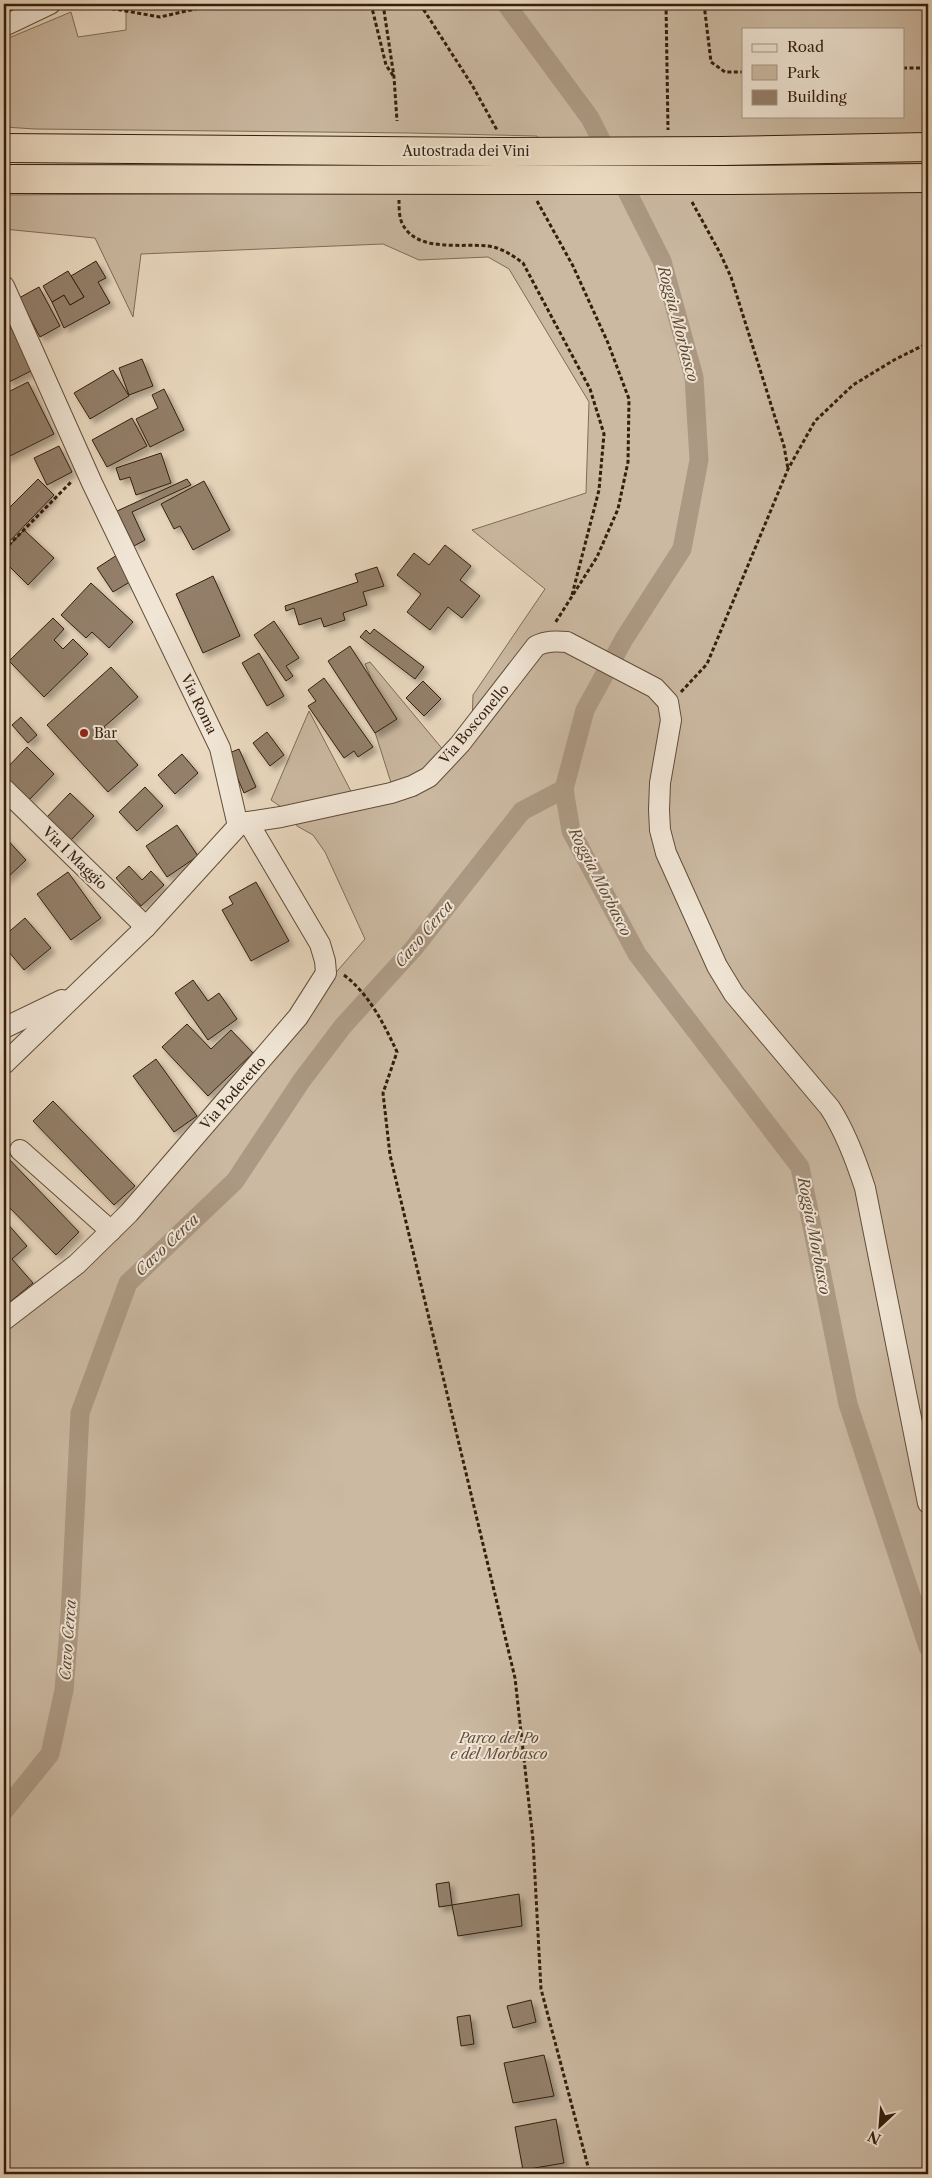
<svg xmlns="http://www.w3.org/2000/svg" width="932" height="2178" viewBox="0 0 932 2178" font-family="'Libre Caslon Text',serif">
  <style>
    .green { fill: #cbb9a2; stroke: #806c58; fill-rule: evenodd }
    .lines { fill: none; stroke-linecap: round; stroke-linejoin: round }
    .canal { stroke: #ac9983; stroke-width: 19 }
    .building { fill: #937f6a; stroke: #341e0d; filter: url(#shadow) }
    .minor-casing { stroke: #624d3a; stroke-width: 22 }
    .highway-casing { stroke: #341e0d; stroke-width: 30 }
    .path { stroke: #341e0d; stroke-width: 3; stroke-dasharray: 4 2.5; stroke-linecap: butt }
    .minor { stroke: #f1e6d6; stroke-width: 20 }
    .highway { stroke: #ead9c0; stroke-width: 28 }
    .highway-bridge-casing { stroke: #341e0d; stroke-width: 30; stroke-linecap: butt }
    .highway-bridge { stroke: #ead9c0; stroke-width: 28 }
    .poi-dot { fill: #8f2418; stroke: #f1e6d6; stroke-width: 2 }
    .labels { text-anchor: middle; stroke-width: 4; stroke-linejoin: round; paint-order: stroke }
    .street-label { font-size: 14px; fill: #341e0d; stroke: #f1e6d6 }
    .poi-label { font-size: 14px; fill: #341e0d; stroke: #f1e6d6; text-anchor: start }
    .park-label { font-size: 14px; font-style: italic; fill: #614c3a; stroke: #f1e6d6 }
    .water-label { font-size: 15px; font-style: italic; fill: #5e4936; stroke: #f1e6d6 }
  </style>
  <defs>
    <filter id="shadow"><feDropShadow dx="4.5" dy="4.5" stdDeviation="2.5" flood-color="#0004"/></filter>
  </defs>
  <rect width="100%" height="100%" fill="#ead9c0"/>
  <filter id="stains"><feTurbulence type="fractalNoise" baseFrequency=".004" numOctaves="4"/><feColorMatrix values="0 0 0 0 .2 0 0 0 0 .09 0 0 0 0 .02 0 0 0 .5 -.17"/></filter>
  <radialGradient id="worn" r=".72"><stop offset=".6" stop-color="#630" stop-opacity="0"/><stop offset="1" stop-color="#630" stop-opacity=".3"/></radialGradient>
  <!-- green -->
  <path class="green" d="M126,4H928V2174H4V1312L138,1200L365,939L325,852L313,835L297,826L291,814L271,800L309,711L354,797L393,789L375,732L390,723L365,664L370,662L450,758L472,725L473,695L545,589L472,530L586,493L589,402L509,269L488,257L419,260L383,244L141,254L133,317L95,238L4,229V195L563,191L537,136L410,133L35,129L4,127V40L71,12L78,37L126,30ZM743,29H903V116H743Z"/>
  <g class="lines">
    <!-- canal -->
    <g class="canal">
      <polyline points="506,4 590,118 662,261 694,377 699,460 682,549 624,639 585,710 564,789 571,831 637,954 800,1167 848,1404 928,1647"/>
      <polyline points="4,1811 50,1754 64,1690 70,1616 80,1413 128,1283 235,1181 302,1080 343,1026 414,948 522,811 564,789"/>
    </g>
  </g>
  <!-- building -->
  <g class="building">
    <polygon points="96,261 106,278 98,282 110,303 64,328 52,302 64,295 70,305 84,297 71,276"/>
    <polygon points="68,271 84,297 70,305 64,295 52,302 43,286"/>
    <polygon points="39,287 60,326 40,337 19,298"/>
    <polygon points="7,320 33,370 9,382 4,371 4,322"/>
    <polygon points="142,359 153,386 129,395 119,368"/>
    <polygon points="113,370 129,396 90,419 74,393"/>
    <polygon points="28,382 54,434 4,459 4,394"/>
    <polygon points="164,389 184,430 150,447 136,419 158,408 152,395"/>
    <polygon points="132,418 147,446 107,467 92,440"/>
    <polygon points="59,446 72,472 47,485 34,458"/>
    <polygon points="161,453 171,483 136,495 130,477 120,480 116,468"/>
    <polygon points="38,479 54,495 4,547 4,513"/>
    <polygon points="187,479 191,485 132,512 145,540 134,546 117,511"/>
    <polygon points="204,481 230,530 193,550 180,526 174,529 161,504"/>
    <polygon points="24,530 54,558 28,585 4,561 4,551"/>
    <polygon points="445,545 471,566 460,580 480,596 462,618 448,607 430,630 407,612 421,594 397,575 414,553 429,565"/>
    <polygon points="117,555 133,580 113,592 97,568"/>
    <polygon points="377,567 384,586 363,592 367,605 343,613 345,620 324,627 321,618 299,625 294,608 286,611 285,606 358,582 355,574"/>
    <polygon points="213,576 240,636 203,653 176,594"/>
    <polygon points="91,583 133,622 109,648 92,632 86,638 61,615"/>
    <polygon points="53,618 64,629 54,640 63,649 73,639 88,654 44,697 9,661"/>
    <polygon points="274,621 299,658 286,666 293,676 286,681 254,635"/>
    <polygon points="374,629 424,667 415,679 360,637 366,630 370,634"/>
    <polygon points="350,646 397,719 375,733 328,661"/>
    <polygon points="259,653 284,696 267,706 242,663"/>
    <polygon points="111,667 138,697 104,727 138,765 108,792 47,725"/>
    <polygon points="324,678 373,747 358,757 354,751 344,758 308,706 316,701 308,690"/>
    <polygon points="423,681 441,699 424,716 406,698"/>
    <polygon points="21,717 37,735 28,743 12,725"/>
    <polygon points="267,732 284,755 270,766 253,743"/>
    <polygon points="27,747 54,774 29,800 4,776 4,771"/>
    <polygon points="239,749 256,787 244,793 227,754"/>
    <polygon points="182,754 198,773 175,794 158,775"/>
    <polygon points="145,787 163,806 137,831 119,812"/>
    <polygon points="70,793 94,816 70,841 46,818"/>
    <polygon points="177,825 198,856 167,877 146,846"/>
    <polygon points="4,836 26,860 5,880 4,878"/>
    <polygon points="129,866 142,880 151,871 164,885 141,906 116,878"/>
    <polygon points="68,872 101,918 71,940 37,894"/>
    <polygon points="256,882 289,941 251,961 222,910 233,904 229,897"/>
    <polygon points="25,918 51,948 24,970 4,946 4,936"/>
    <polygon points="193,980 208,1001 219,993 237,1019 208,1040 175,993"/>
    <polygon points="187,1024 211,1049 231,1030 253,1053 208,1096 162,1047"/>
    <polygon points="156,1059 197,1116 174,1132 133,1076"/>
    <polygon points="53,1101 135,1186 114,1205 33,1121"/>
    <polygon points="4,1154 79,1232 56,1255 4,1202"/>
    <polygon points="6,1222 27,1246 12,1259 33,1283 5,1306 4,1224"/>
    <polygon points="449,1882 452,1905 439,1907 436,1884"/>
    <polygon points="519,1894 522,1926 458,1936 452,1905"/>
    <polygon points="531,2000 536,2022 513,2028 507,2006"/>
    <polygon points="470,2015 474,2044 461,2046 457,2017"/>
    <polygon points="544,2055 554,2096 513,2103 504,2063"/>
    <polygon points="556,2119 564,2163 523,2170 515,2127"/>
  </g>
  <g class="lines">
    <!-- minor casing -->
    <g class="minor-casing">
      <g id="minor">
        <polyline points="4,26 50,4"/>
        <polyline points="4,286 92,483 220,748 238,826 146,927 4,1064"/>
        <polyline points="4,789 146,927"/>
        <path d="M238,826L248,822L281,817L391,793L412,786L429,777L460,744L536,646C546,641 555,641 567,642L655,688L668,702L671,720L660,783L659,810L660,830L666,853L717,966L734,994L830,1108C846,1133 856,1160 865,1188L928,1503"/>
        <polyline points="4,1028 62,1000"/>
        <polyline points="20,1150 111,1231"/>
        <polyline points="4,1320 77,1264 129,1213 298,1017 326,973 325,961 320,944 248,822"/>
      </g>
    </g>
    <!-- highway casing -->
    <g class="highway-casing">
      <g id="highway">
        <polyline points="4,148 497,152"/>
        <polyline points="723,151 928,147"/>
        <polyline points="4,179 498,180"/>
        <polyline points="729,180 928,178"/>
      </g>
    </g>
    <!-- path -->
    <g class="path">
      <polyline points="86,4 160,17 217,4"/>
      <polyline points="371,4 386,65 394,77"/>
      <polyline points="383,4 394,77 397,121"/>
      <polyline points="420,4 472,85 497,130"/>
      <polyline points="666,4 668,130"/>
      <polyline points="704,4 711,62 725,72 743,72"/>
      <polyline points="903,68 928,68"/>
      <path d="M399,200C399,207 399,217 402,223C416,253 461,243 488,246C502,248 512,255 523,263L590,389L604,434L599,490L572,595"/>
      <polyline points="537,201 573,266 608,343 629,399 628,462 618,509 597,557 555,623"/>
      <polyline points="692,202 720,253 731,277 784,446 788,469"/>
      <polyline points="4,550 72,481"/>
      <polyline points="681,692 707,664 788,469 815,421 853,385 894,360 928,343"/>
      <path d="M344,975C369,994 384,1024 397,1052L383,1093L390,1155L515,1678L533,1840L541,1989L590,2174"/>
    </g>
    <!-- minor -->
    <use href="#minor" class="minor"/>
    <!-- highway -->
    <use href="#highway" class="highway"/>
    <!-- highway-bridge casing -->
    <g class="highway-bridge-casing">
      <g id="highway-bridge">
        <polyline points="497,152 723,151"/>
        <polyline points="498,180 729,180"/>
      </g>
    </g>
    <!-- highway-bridge -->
    <use href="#highway-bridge" class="highway-bridge"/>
  </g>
  <!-- markers -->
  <circle class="poi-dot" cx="84" cy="733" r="5"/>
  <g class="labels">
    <!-- street labels -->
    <g class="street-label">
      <text x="466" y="156">Autostrada dei Vini</text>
      <text transform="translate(199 704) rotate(64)" y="5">Via Roma</text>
      <text transform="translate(474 724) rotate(-50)" y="5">Via Bosconello</text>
      <text transform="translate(75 858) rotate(44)" y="5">Via I Maggio</text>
      <text transform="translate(233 1093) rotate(-49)" y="5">Via Poderetto</text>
    </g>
    <!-- poi labels -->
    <g class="poi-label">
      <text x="94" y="738">Bar</text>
    </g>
    <!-- park labels -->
    <g class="park-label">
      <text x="499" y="1743">Parco del Po<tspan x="499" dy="16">e del Morbasco</tspan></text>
    </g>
    <!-- water labels -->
    <g class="water-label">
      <text transform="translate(678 324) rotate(75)" y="5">Roggia Morbasco</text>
      <text transform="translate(600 882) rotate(63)" y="5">Roggia Morbasco</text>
      <text transform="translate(424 934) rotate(-50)" y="5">Cavo Cerca</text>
      <text transform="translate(814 1236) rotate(79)" y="5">Roggia Morbasco</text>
      <text transform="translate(167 1245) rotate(-44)" y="5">Cavo Cerca</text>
      <text transform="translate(68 1640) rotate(-86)" y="5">Cavo Cerca</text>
    </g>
  </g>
  <!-- margin -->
  <rect width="932" height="2178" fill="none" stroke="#ead9c0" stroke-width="20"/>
  <rect x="5" y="5" width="922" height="2168" fill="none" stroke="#341e0d" stroke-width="2.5"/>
  <rect x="10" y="10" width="912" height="2158" fill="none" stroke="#341e0d"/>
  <!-- legend -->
  <rect x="742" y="28" width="162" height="90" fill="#f1e6d6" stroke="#a59686"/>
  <rect x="752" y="44" width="25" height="8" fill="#f1e6d6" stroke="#a59686"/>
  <text x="787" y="52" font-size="15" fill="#341e0d">Road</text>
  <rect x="752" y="65" width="25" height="15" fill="#cbb9a2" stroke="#a59686"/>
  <text x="787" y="78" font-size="15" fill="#341e0d">Park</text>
  <rect x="752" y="90" width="25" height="15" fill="#937f6a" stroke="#a59686"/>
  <text x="787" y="102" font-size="15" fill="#341e0d">Building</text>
  <!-- north arrow -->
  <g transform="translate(880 2126) rotate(206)" stroke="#f1e6d6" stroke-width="4" paint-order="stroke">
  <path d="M0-4L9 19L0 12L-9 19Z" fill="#341e0d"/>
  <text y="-8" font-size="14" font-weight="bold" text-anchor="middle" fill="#341e0d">N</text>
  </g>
  <rect width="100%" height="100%" filter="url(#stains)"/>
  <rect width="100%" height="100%" fill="url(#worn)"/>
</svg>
